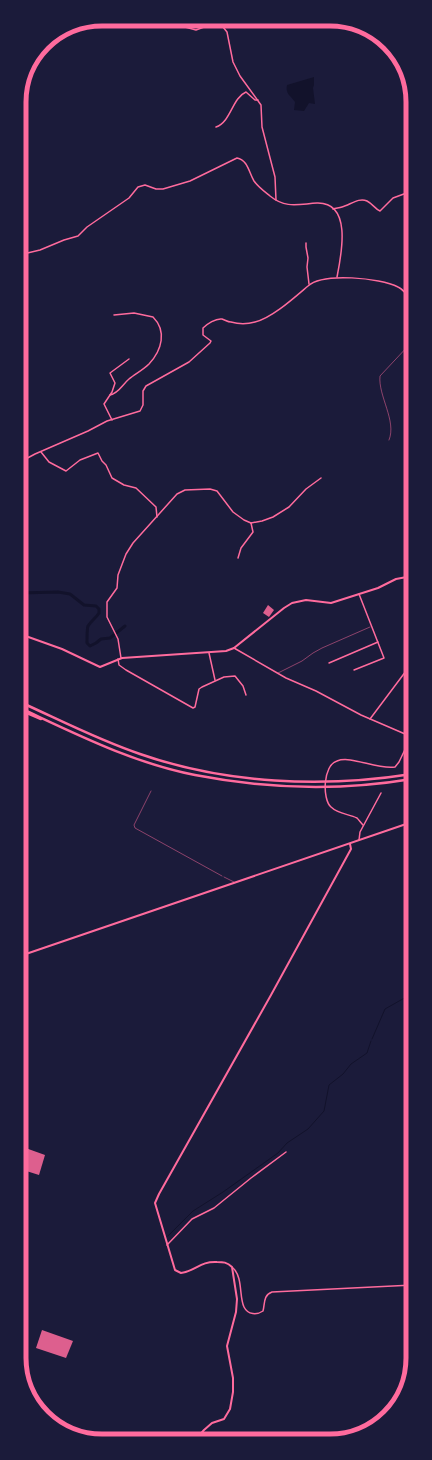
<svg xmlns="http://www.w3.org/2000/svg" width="432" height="1460" viewBox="0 0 432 1460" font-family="'Titillium Web',sans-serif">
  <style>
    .water { fill: #12122b }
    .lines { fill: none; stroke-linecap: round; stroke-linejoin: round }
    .stream { stroke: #12122b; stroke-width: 1 }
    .canal { stroke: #12122b; stroke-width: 3 }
    .building { fill: #dd5f8e }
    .path { stroke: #ff6b9d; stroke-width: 0.5 }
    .service { stroke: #ff6b9d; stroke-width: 0.5 }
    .minor { stroke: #ff6b9d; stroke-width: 1.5 }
    .tertiary { stroke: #ff6b9d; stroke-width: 2 }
    .secondary { stroke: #ff6b9d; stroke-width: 2 }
    .motorway { stroke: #ff6b9d; stroke-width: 2.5 }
    .rim { fill: none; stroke: #ff6b9d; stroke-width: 5 }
  </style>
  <rect width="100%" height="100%" fill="#1b1b3a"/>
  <!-- water -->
  <path class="water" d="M314,77V85L313,88L315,104L309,103L304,111L294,110L295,102C291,96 285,94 287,85Z"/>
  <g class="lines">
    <!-- stream -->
    <g class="stream">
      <polyline points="372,1039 385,1009 408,996 412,988"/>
      <polyline points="168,1236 193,1211 223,1192 278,1153 287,1143 308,1129 324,1111 329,1085 343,1074 351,1064 367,1053 371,1041"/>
    </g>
    <!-- canal -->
    <path class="canal" d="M20,593L58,592L70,594L84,605L96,606L99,609V613C96,618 91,621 88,626C87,628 87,640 87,643L90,646L96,643L101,639L110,638L125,626"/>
  </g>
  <!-- building -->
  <g class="building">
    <polygon points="268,605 274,610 269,617 263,613"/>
    <polygon points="20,1116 27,1118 24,1126 20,1125"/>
    <polygon points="20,1146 45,1155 39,1175 20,1169"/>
    <polygon points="42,1330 73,1341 66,1358 36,1348"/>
  </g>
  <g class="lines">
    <!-- path -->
    <g class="path">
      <path d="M389,440C397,421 378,396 380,376L410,344"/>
      <polyline points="151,791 134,825 135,828 222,876"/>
    </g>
    <!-- service -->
    <g class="service">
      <polyline points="278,673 302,661 313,653 322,648 370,627"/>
      <polyline points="224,877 234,882"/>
    </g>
    <!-- minor -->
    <g class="minor">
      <polyline points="161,19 174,24 196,30 212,24 223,27 227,32 233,62 240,76 261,105 262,127 275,177 276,200"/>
      <path d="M216,127C231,122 232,98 246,92L255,100H258"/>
      <path d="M333,209C336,208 339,208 342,207C350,205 359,197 367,201C373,204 375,209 380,211L393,198L412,191"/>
      <polyline points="306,243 306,247 308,258 307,267 309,284"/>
      <path d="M19,255L40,250L64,240L78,236L87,227L129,198L138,187L145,185L156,189H163L190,181L237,158C248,160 249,173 254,181C258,187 265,192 270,196C286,209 299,204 317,203C353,202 341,256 337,277"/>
      <path d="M110,395C119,393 122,385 129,379C135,374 143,370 149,364C162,350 167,331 153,317L134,313L114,315"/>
      <polyline points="112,420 104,404 112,392 115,383 110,373 129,359"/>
      <polyline points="41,452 49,462 66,471 80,460 98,453 102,461 106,465 112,478 124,485 136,488 156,507 157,517"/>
      <path d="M20,462L35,454L88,431L107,421L140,411L143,405V391L146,386L189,362L210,343L211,341L203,335V328C207,324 216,318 222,319C225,320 228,322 231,322C238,324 248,324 255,322C272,318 295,297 308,286C323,272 380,278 398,287C403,289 406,295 412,298"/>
      <polyline points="251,523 262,521 273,517 289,507 306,489 321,478"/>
      <polyline points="238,558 241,548 253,532 251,523"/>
      <polyline points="234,648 286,678 316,691 361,715 412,737"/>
      <polyline points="209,653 215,680"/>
      <polyline points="121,658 118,639 107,617 107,602 117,588 118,575 126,554 133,543 177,494 185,490 210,489 217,491 233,512 244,520 251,523"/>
      <polyline points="118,659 119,665 126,670 193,708 195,707 199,689 202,687 224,677 235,676 243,686 246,695"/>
      <polyline points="329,663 378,642"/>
      <polyline points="354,670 384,658 359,594"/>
      <polyline points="370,719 412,663"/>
      <path d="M363,825C361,823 359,820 357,818C349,814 338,814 331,807C322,799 323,765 337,761C351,755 377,770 395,767L399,762L411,737"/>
      <polyline points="359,840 360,832 381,793"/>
      <polyline points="167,1245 192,1219 214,1208 251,1178 286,1152"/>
      <path d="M233,1268C243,1277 239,1297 244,1307C248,1315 257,1315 263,1311C265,1304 263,1295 272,1292L413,1285"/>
    </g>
    <!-- tertiary -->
    <g class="tertiary">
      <polyline points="20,634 62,649 100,667 122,658 226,651 234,648 284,608 292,603 306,600 331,603 378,588 396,579 412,576"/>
      <path d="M196,1439L204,1430L212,1423L224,1419L230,1409L233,1392V1378L227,1346L236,1312L237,1299L232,1267C227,1262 223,1262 217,1262C200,1261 196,1271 181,1273L175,1270L155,1203L159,1194L271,995L351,849L350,844"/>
    </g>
    <!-- secondary -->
    <polyline class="secondary" points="20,956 412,822"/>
    <!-- motorway -->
    <g class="motorway">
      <path d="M20,702C60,720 98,740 140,754C226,784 323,788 412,774"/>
      <path d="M20,708C76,734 133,763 195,775C267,789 340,791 412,779"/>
      <polyline points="20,710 41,719"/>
    </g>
  </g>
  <!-- crop -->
  <path d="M0 0H432V1460H0ZM102 26H330A76 76 0 0 1 406 102V1358A76 76 0 0 1 330 1434H102A76 76 0 0 1 26 1358V102A76 76 0 0 1 102 26Z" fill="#1b1b3a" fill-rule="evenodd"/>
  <path class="rim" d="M102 26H330A76 76 0 0 1 406 102V1358A76 76 0 0 1 330 1434H102A76 76 0 0 1 26 1358V102A76 76 0 0 1 102 26Z"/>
</svg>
